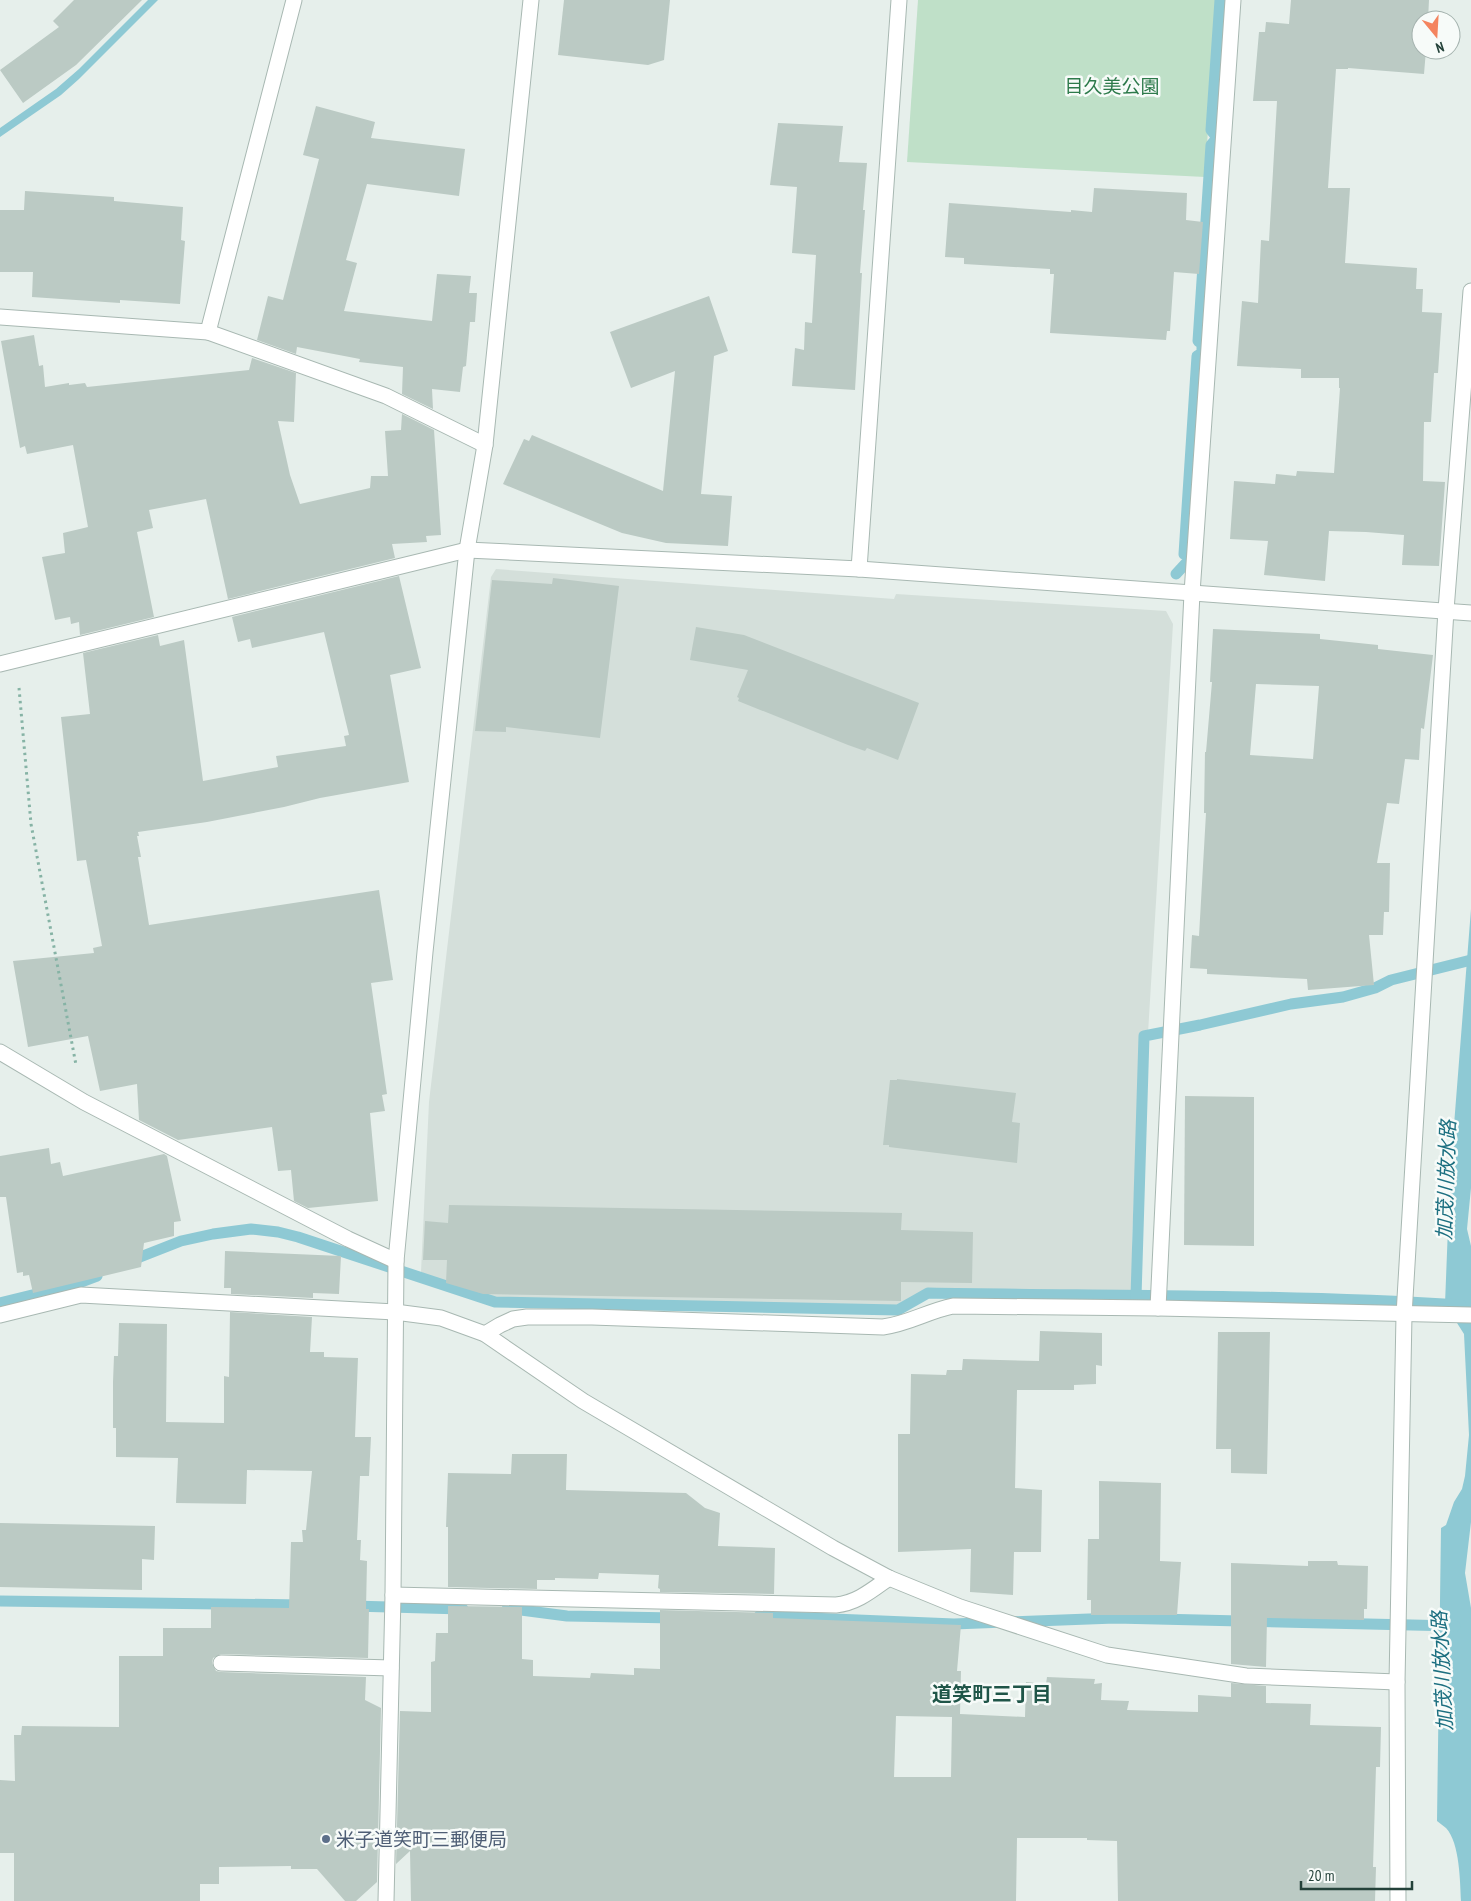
<svg xmlns="http://www.w3.org/2000/svg" width="1471" height="1901" viewBox="0 0 1471 1901" font-family="'PT Sans Narrow','Noto Sans JP',sans-serif">
  <style>
    .built { fill: #d4dfda }
    .green { fill: #bfe0c8 }
    .water { fill: #8ec9d4 }
    .lines { fill: none; stroke-linecap: round; stroke-linejoin: round }
    .stream { stroke: #8ec9d4; stroke-width: 11 }
    .building { fill: #bbcac4; fill-rule: evenodd }
    .minor-casing { stroke: #a8b8b2; stroke-width: 17 }
    .path { stroke: #86b3a5; stroke-width: 3; stroke-dasharray: 2.5 4; stroke-linecap: butt }
    .minor { stroke: #fff; stroke-width: 15 }
    .service-dot { fill: #5c6f8a; stroke: #f7fbf9; stroke-width: 2 }
    .labels { text-anchor: middle; stroke-width: 5; stroke-linejoin: round; paint-order: stroke }
    .park-label { font-size: 19px; fill: #2d7a4b; stroke: #f7fbf9 }
    .service-label { font-size: 19px; fill: #4e5e75; stroke: #f7fbf9; text-anchor: start }
    .water-label { font-size: 20px; font-style: italic; fill: #1c6f80; stroke: #f7fbf9 }
    .neighbourhood-label { font-size: 20px; font-weight: bold; fill: #1f5548; stroke: #f7fbf9 }
  </style>
  <rect width="100%" height="100%" fill="#e6efeb"/>
  <!-- built -->
  <polygon class="built" points="496,569 894,599 896,594 1166,611 1173,624 1148,1033 1141,1033 1132,1241 1133,1294 927,1291 899,1308 660,1301 494,1299 444,1284 421,1272 429,1102 491,577"/>
  <!-- green -->
  <polygon class="green" points="918,0 1216,0 1205,177 907,162"/>
  <!-- water -->
  <g class="water">
    <polygon points="148,0 158,0 79,79 61,95 0,137 0,128 56,89 79,69"/>
    <path d="M1471,909V1188L1467,1229L1471,1246V1522L1465,1573L1471,1608V1901H1461C1460,1882 1460,1843 1446,1828C1443,1826 1440,1823 1437,1821L1441,1528L1446,1525L1454,1502L1462,1489L1465,1476L1469,1435L1464,1334L1445,1304L1450,1176Z"/>
  </g>
  <g class="lines">
    <!-- stream -->
    <g class="stream">
      <polyline points="1176,574 1188,561 1188,556 1184,554 1197,356 1202,353 1202,344 1198,341 1211,145 1216,139 1215,135 1211,130 1220,0"/>
      <path d="M130,1261L181,1241L213,1234L251,1229L278,1232L298,1237L495,1302L898,1310L928,1293C1106,1296 1284,1294 1461,1305"/>
      <polyline points="1136,1297 1144,1036 1200,1025 1291,1004 1343,997 1375,988 1391,980 1471,960"/>
      <polyline points="0,1303 73,1285 97,1276"/>
      <polyline points="0,1601 303,1605"/>
      <polyline points="352,1606 463,1609"/>
      <polyline points="507,1609 521,1610 567,1616 675,1618"/>
      <polyline points="759,1616 954,1624 1115,1618 1455,1626"/>
    </g>
  </g>
  <!-- building -->
  <g class="building">
    <polygon points="74,0 142,0 76,65 23,103 0,70 59,27 53,21"/>
    <polygon points="564,0 670,0 664,60 648,65 558,55"/>
    <polygon points="1291,0 1429,0 1428,20 1421,20 1421,50 1426,50 1424,74 1348,68 1348,69 1336,69 1328,188 1350,188 1345,263 1417,268 1416,289 1423,289 1422,312 1442,313 1438,373 1434,373 1431,422 1424,422 1423,481 1445,482 1439,566 1402,565 1404,535 1366,532 1329,531 1325,581 1264,575 1268,541 1230,539 1234,481 1275,484 1276,474 1296,476 1297,471 1334,473 1340,388 1339,388 1339,378 1301,378 1301,369 1237,366 1242,301 1258,303 1261,240 1269,241 1277,101 1253,101 1259,32 1265,32 1266,22 1289,24"/>
    <polygon points="316,106 375,122 371,138 465,149 459,196 367,184 346,260 357,263 344,311 432,321 437,274 471,276 469,293 477,293 475,322 470,322 466,366 463,367 460,392 432,389 433,409 402,394 403,367 359,362 360,359 297,347 296,354 257,340 268,296 283,300 319,159 303,155"/>
    <polygon points="778,123 843,126 839,162 867,163 863,210 865,210 860,273 862,273 855,390 792,386 795,348 804,350 805,322 812,323 816,255 792,253 797,187 770,185"/>
    <polygon points="1094,188 1187,193 1186,220 1203,222 1199,274 1174,272 1170,331 1167,331 1166,340 1050,333 1054,274 1050,274 1050,269 964,264 964,258 945,257 949,203 1071,212 1071,210 1092,212"/>
    <polygon points="25,191 114,197 114,201 183,207 181,240 185,241 180,304 120,300 120,303 32,297 33,272 0,272 0,210 24,210"/>
    <polygon points="709,296 728,351 714,356 701,494 732,496 728,546 666,543 622,533 503,484 524,439 529,441 532,435 663,491 675,371 631,388 610,332"/>
    <polygon points="34,335 39,366 43,365 45,387 69,383 69,385 85,383 87,387 249,370 252,358 296,373 294,422 278,421 290,475 300,504 370,488 371,476 388,476 385,431 401,430 402,414 434,430 441,535 426,536 427,542 392,544 395,558 228,599 206,499 149,510 153,528 137,532 154,617 80,635 79,622 71,624 70,617 55,620 42,557 65,553 63,533 88,527 73,445 27,454 25,446 20,448 1,341"/>
    <polygon points="399,576 421,668 390,675 409,782 320,798 284,807 207,822 138,832 139,836 137,836 141,857 138,857 149,925 379,890 393,980 371,983 387,1094 382,1095 385,1111 370,1113 378,1201 308,1208 294,1201 291,1170 278,1171 272,1127 178,1140 139,1120 137,1084 100,1091 88,1036 28,1047 13,961 94,953 93,948 102,946 86,860 77,861 61,717 90,714 83,653 158,635 160,646 184,640 203,781 278,767 276,756 346,746 344,736 349,735 324,632 252,648 250,639 238,642 232,617"/>
    <polygon points="553,578 619,586 600,738 506,727 506,732 475,731 492,580 552,584"/>
    <polygon points="696,627 744,635 919,703 898,760 867,748 865,751 848,745 738,701 739,698 737,697 748,670 690,660"/>
    <path d="M1213,629L1320,634V639L1378,645V649L1433,655L1424,729L1421,728L1419,760L1405,759L1399,804L1387,803L1377,863H1390L1389,912H1384L1383,935H1369L1374,985L1308,990L1307,979L1207,974V969L1190,968L1192,935L1199,936L1206,813H1204L1205,752H1206L1212,682H1210ZM1256,684L1319,686L1313,759L1250,755Z"/>
    <polygon points="897,1079 1016,1093 1012,1122 1020,1123 1017,1163 889,1147 889,1145 883,1145 890,1080 897,1080"/>
    <polygon points="1185,1096 1254,1097 1254,1246 1184,1245"/>
    <polygon points="49,1148 51,1164 60,1162 63,1176 164,1154 167,1156 181,1221 174,1222 174,1236 144,1243 141,1267 33,1293 29,1275 23,1276 23,1272 17,1273 6,1197 0,1197 0,1156"/>
    <polygon points="449,1205 902,1213 901,1230 973,1232 972,1283 901,1282 901,1301 483,1294 446,1283 447,1260 423,1260 425,1221 448,1223"/>
    <polygon points="225,1251 341,1256 339,1294 313,1293 313,1298 231,1294 231,1288 224,1288"/>
    <polygon points="230,1312 312,1317 310,1352 324,1352 324,1357 358,1358 355,1437 371,1437 369,1476 360,1476 357,1540 361,1540 360,1560 367,1561 366,1609 369,1609 368,1658 221,1654 213,1658 212,1663 216,1671 221,1672 366,1677 365,1700 381,1708 377,1882 356,1901 345,1901 317,1869 291,1869 291,1866 219,1867 219,1884 200,1884 200,1901 14,1901 14,1853 0,1853 0,1780 15,1781 14,1735 21,1735 22,1726 119,1727 119,1656 163,1656 163,1628 211,1628 211,1607 289,1608 291,1542 303,1542 302,1530 306,1530 312,1471 247,1470 246,1504 176,1503 178,1458 116,1457 116,1428 113,1428 113,1382 114,1356 118,1356 119,1323 167,1324 166,1422 224,1423 224,1376 229,1377"/>
    <polygon points="1040,1331 1102,1333 1102,1366 1096,1365 1096,1384 1074,1385 1074,1390 1017,1390 1015,1488 1042,1490 1041,1552 1014,1552 1013,1595 970,1592 971,1549 898,1552 898,1434 910,1434 911,1374 946,1375 947,1370 962,1370 963,1359 1039,1361"/>
    <polygon points="1218,1332 1270,1332 1267,1474 1231,1473 1231,1449 1216,1449"/>
    <polygon points="512,1454 567,1454 566,1490 686,1493 705,1508 720,1513 718,1546 775,1548 774,1594 660,1592 660,1589 658,1588 659,1575 599,1573 598,1579 555,1578 555,1580 537,1580 537,1589 448,1587 448,1527 446,1527 448,1473 511,1474"/>
    <polygon points="1099,1481 1161,1483 1160,1561 1181,1562 1177,1615 1091,1615 1091,1600 1087,1600 1088,1539 1099,1539"/>
    <polygon points="0,1523 155,1526 154,1560 142,1559 142,1590 0,1587"/>
    <polygon points="1308,1561 1337,1561 1338,1565 1368,1566 1367,1609 1364,1609 1364,1620 1267,1618 1266,1667 1231,1664 1231,1563 1308,1566"/>
    <path d="M448,1606L522,1607V1659L533,1660V1676L590,1678L591,1673L634,1675V1668L660,1669V1610L773,1613V1618L961,1625L957,1671H961L960,1714L1025,1717L1026,1682L1046,1684L1047,1677L1095,1679L1094,1684L1102,1683L1101,1700L1129,1701L1127,1710L1198,1712V1695L1231,1697V1683L1266,1686V1703L1311,1704L1310,1725L1381,1727L1380,1767H1376L1373,1867H1376L1375,1901H1118L1117,1841L1087,1840V1838H1017L1016,1901H411L410,1851L396,1864L400,1711L431,1712V1662L435,1661L436,1633H448ZM896,1716L952,1717L951,1777H894Z"/>
  </g>
  <g class="lines">
    <!-- minor casing -->
    <g class="minor-casing">
      <g id="minor">
        <polyline points="0,317 208,332 386,396 485,445"/>
        <polyline points="208,332 294,0"/>
        <polyline points="859,569 899,0"/>
        <polyline points="0,664 467,550 859,569 1471,613"/>
        <polyline points="0,1052 84,1102 348,1239 396,1261"/>
        <polyline points="1158,1308 1192,593 1233,0"/>
        <polyline points="0,1315 81,1295 395,1312 441,1318 485,1334 583,1401 833,1548 889,1578 960,1607 1107,1655 1246,1676 1397,1682"/>
        <path d="M485,1334L500,1325L513,1319L527,1317H592L883,1327C908,1324 928,1311 953,1306L1158,1308L1471,1315"/>
        <path d="M393,1595L836,1605C857,1603 872,1590 889,1578"/>
        <polyline points="221,1663 391,1668"/>
        <polyline points="386,1901 393,1595 396,1261 425,952 467,550 485,445 531,0"/>
        <polyline points="1398,1901 1397,1682 1404,1315 1446,610 1471,291"/>
      </g>
    </g>
    <!-- path -->
    <polyline class="path" points="19,688 31,824 76,1065"/>
    <!-- minor -->
    <use href="#minor" class="minor"/>
  </g>
  <!-- markers -->
  <circle class="service-dot" cx="326" cy="1839" r="5"/>
  <g class="labels">
    <!-- park labels -->
    <g class="park-label">
      <text x="1112" y="93">目久美公園</text>
    </g>
    <!-- service labels -->
    <g class="service-label">
      <text x="336" y="1846">米子道笑町三郵便局</text>
    </g>
    <!-- water labels -->
    <g class="water-label">
      <text transform="translate(1446 1180) rotate(-88)" y="7">加茂川放水路</text>
      <text transform="translate(1442 1671) rotate(-93)" y="7">加茂川放水路</text>
    </g>
    <!-- neighbourhood labels -->
    <g class="neighbourhood-label">
      <text x="992" y="1701">道笑町三丁目</text>
    </g>
  </g>
  <!-- north arrow -->
  <g transform="translate(1436 35) rotate(162)"><circle r="24" fill="#f7fbf9" stroke="#a3b1ad"/>
  <path d="M0-4L9 19L0 12L-9 19Z" fill="#f4845f"/>
  <text y="-8" font-size="14" font-weight="bold" text-anchor="middle" fill="#24423a">N</text>
  </g>
  <!-- scale -->
  <path d="M1301 1881v8h111v-8" fill="none" stroke="#24423a" stroke-width="2.5"/>
  <text x="1308" y="1881" font-size="15" fill="#24423a" stroke="#f7fbf9" stroke-width="4" paint-order="stroke">20 m</text>
</svg>
